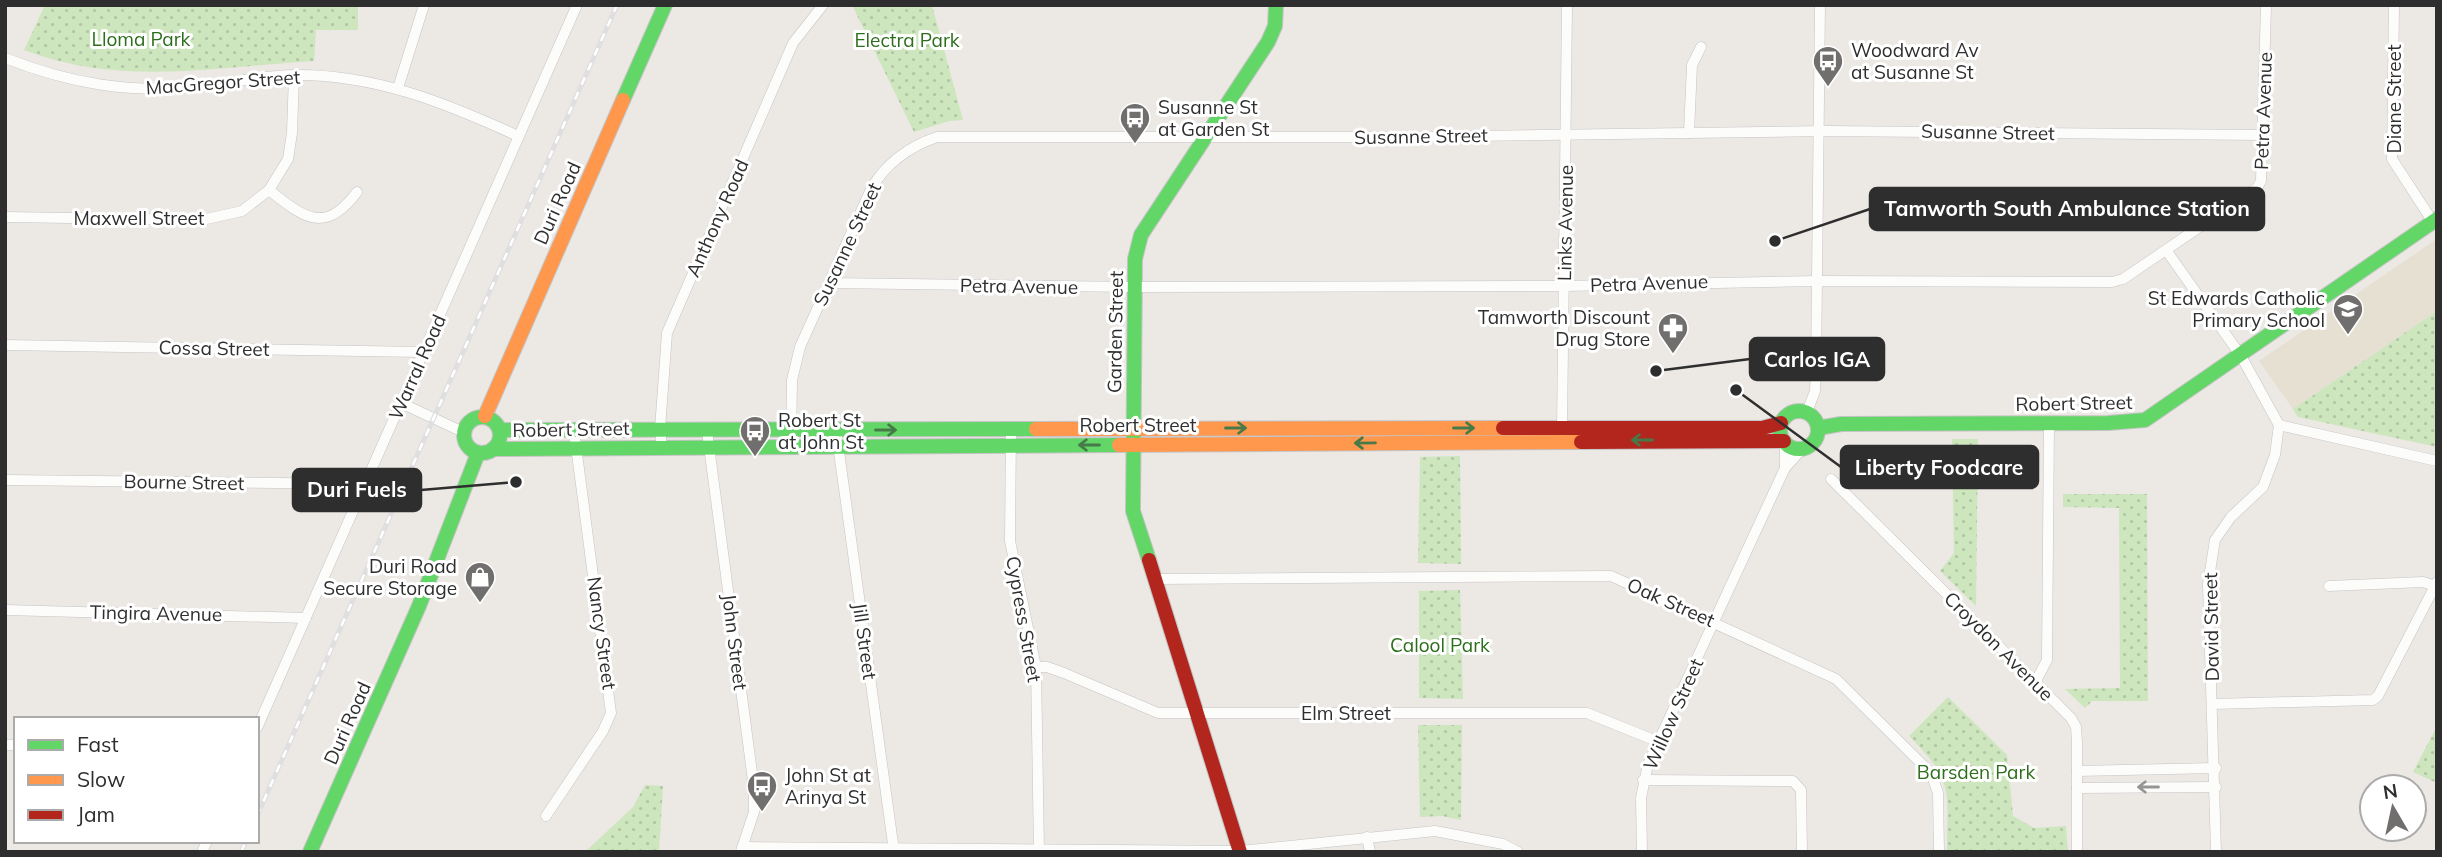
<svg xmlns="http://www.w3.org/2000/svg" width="2442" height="857" viewBox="0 0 2442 857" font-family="Mulish,sans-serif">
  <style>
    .education { fill: #e6e0d3 }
    .park { fill: url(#park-dots) }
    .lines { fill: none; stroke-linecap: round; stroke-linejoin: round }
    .street-casing { stroke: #c5c4c5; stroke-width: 11 }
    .fast-casing { stroke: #c5c4c5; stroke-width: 16 }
    .slow-casing { stroke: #c5c4c5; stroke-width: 16 }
    .jam-casing { stroke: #c5c4c5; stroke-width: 16 }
    .street { stroke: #fcfcfb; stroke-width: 10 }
    .fast { stroke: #63d668; stroke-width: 14 }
    .slow { stroke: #ff974d; stroke-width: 14 }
    .jam { stroke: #b3261e; stroke-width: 14 }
    .rail-casing { stroke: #dfdfe1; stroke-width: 5 }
    .rail { stroke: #fff; stroke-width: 2.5; stroke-dasharray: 8; stroke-linecap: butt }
    .oneway { stroke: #467a48 }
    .oneway2 { stroke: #959594 }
    .labels { text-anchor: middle; stroke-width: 6; stroke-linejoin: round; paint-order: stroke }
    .park-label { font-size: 19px; fill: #2c6e1b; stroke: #fff }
    .poi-label { font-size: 19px; fill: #2e2e2e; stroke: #fff; text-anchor: start }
    .street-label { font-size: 19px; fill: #2e2e2e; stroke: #fff }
    .leader { fill: none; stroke: #2e2e2e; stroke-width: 2.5 }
    .callout-dot { fill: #2e2e2e; stroke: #fff; stroke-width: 2.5 }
    .callout { fill: #2e2e2e; stroke: #2e2e2e; stroke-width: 2.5 }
    .callout-label { font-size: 21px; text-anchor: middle; font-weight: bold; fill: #fff }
  </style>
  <defs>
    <pattern id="park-dots" width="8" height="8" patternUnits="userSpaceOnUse" patternTransform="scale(1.75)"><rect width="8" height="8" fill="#cee6be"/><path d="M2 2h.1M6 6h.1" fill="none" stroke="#b1c6a4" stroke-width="1.8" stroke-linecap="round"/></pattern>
  </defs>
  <rect width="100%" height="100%" fill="#ece8e4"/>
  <!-- education -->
  <polygon class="education" points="2435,240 2437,311 2293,409 2259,361"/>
  <!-- park -->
  <g class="park">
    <path d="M45,5H358V30H316L314,61C214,67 121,87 24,50Z"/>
    <polygon points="852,5 932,5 963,120 949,121 914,132"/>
    <polygon points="2437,311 2437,447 2298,417 2293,409"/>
    <polygon points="1952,439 1978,439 1976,606 1940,571 1954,553"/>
    <polygon points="1460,456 1461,564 1418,563 1420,457"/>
    <polygon points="2063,494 2147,494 2148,701 2092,701 2085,708 2065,689 2120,688 2119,508 2063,507"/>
    <polygon points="1460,590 1463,699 1419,698 1419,591"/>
    <path d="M1948,697L2007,755L2013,816L2034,828L2066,826L2068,852H1947C1947,790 1955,782 1909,736Z"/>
    <polygon points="1418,725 1462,725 1461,820 1442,816 1420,817"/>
    <polygon points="2437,726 2437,783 2413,772"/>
    <polygon points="645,785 663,786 659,852 585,852 633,807"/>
  </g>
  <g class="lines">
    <!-- street casing -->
    <g class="street-casing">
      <g id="street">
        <polyline points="2394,5 2392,159 2433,222"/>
        <path d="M5,58C71,84 128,93 198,87C230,84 261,75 294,75C375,74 446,103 518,136"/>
        <polyline points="398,88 424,5"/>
        <polyline points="1689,133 1692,65 1701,47"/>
        <path d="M269,190C304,218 325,235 357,192"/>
        <polyline points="5,217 202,220 242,211 269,190 288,159 292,133 294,75"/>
        <polyline points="2166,250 2241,356 2279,425 2275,455 2263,487 2231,517 2215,540 2208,584 2216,852"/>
        <polyline points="829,283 1135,287 1564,286 1817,281 2112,282 2123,279 2257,188 2261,181 2266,5"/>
        <polyline points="5,345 423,352"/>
        <polyline points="401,403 463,432"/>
        <polyline points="1807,412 1815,391 1816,370 1820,5"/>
        <polyline points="2279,425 2437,461"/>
        <polyline points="1011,429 1010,541 1036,667 1039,852"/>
        <polyline points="836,430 894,851"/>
        <polyline points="707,431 754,788 754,812 741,851"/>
        <polyline points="1562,432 1567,5"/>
        <polyline points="1785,442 1785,468"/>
        <path d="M791,446L792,380L800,347L871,189C886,163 908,147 937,137H1403L1826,131L2264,135"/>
        <polyline points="662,447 660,429 667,333 793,43 823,5"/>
        <polyline points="1831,479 2071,718 2076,727 2077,742 2077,852"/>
        <polyline points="5,480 363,484"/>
        <polyline points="1154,579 1611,576 1836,679 1931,773 1938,793 1939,852"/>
        <polyline points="2329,586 2423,582 2435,586"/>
        <polyline points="5,610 306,618"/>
        <polyline points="1036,667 1047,667 1064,673 1158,713 1587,713 1659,742"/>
        <polyline points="2036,681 2047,660 2049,424"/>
        <polyline points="2212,704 2373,700 2378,696 2437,582"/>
        <polyline points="257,728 577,5"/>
        <polyline points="5,745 16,745"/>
        <polyline points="2077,771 2216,768"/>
        <polyline points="1643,780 1793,781 1801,790 1802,852"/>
        <polyline points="2077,788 2216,787"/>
        <polyline points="546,816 603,731 611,713 574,431"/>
        <polyline points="1367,837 1370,852"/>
        <polyline points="745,847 1240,851 1435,831 1503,844 1518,852"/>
        <polyline points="202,852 207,841"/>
        <polyline points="1642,852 1641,798 1648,764 1785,468 1803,448"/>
      </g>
    </g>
    <!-- fast casing -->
    <g class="fast-casing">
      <g id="fast">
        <polyline points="623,100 665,5"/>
        <circle cx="1799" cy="430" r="19"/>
        <circle cx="482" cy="435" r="18"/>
        <polyline points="1818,428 1841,424 2108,423 2145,420 2437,219"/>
        <polyline points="500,430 1036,429"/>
        <polyline points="493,449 1119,445"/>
        <polyline points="1149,560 1133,511 1135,259 1141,235 1268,42 1275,26 1276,5"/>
        <polyline points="310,852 419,606 478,453"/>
      </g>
    </g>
    <!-- slow casing -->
    <g class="slow-casing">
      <g id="slow">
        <polyline points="485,416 623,100"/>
        <polyline points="1036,429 1503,428"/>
        <polyline points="1119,445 1581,442"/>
      </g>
    </g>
    <!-- jam casing -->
    <g class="jam-casing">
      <g id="jam">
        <polyline points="1503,428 1762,428 1781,423"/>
        <polyline points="1581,442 1784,441"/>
        <polyline points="1149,560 1240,852"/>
      </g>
    </g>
    <!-- street -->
    <use href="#street" class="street"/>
    <!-- fast -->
    <use href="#fast" class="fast"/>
    <!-- slow -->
    <use href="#slow" class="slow"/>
    <!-- jam -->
    <use href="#jam" class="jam"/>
    <!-- rail casing -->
    <g class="rail-casing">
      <g id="rail">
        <polyline points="257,816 617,5"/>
        <polyline points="241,852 246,841"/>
      </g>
    </g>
    <!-- rail -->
    <use href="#rail" class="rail"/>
  </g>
  <!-- one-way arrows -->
  <defs><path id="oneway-shaft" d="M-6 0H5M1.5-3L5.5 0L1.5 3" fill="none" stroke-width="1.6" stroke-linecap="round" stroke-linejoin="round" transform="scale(1.75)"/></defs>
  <g class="oneway">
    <use href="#oneway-shaft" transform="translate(1236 428)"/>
    <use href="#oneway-shaft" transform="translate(1464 428)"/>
    <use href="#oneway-shaft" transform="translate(886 430)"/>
    <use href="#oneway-shaft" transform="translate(1642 440) rotate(180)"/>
    <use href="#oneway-shaft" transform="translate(1365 443) rotate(179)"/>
    <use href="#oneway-shaft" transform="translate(1089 445) rotate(180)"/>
  </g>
  <use class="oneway2" href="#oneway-shaft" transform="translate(2148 787) rotate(180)"/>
  <!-- icons -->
  <defs>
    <g id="bus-pin" transform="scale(1.575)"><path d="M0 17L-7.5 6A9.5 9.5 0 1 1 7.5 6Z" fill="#706f6e" stroke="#fff"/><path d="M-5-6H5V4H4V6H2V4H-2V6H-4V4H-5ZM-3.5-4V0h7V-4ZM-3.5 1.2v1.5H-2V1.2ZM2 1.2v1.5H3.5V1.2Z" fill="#fff"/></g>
    <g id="school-pin" transform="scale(1.575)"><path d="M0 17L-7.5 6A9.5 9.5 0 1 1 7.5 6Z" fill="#706f6e" stroke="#fff"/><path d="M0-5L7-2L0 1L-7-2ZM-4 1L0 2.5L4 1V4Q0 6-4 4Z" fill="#fff"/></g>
    <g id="pharmacy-pin" transform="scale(1.575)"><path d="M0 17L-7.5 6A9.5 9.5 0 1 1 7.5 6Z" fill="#706f6e" stroke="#fff"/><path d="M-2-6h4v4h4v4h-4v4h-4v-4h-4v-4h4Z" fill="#fff"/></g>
    <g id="shop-pin" transform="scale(1.575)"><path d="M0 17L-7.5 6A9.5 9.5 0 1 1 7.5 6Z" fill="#706f6e" stroke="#fff"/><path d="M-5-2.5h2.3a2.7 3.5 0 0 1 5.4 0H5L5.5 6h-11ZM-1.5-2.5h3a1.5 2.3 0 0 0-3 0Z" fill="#fff"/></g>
  </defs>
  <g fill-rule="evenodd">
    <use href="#bus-pin" x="1828" y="61"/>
    <use href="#bus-pin" x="1135" y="118"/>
    <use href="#school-pin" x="2348" y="309"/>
    <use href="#pharmacy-pin" x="1673" y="328"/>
    <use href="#bus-pin" x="755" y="431"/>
    <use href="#shop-pin" x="480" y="577"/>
    <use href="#bus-pin" x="762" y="786"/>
  </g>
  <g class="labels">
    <!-- park labels -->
    <g class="park-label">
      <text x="141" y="46">Lloma Park</text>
      <text x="907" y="47">Electra Park</text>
      <text x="1440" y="652">Calool Park</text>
      <text x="1976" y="779">Barsden Park</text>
    </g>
    <!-- poi labels -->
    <g class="poi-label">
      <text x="1851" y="57">Woodward Av<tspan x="1851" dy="22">at Susanne St</tspan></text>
      <text x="1158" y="114">Susanne St<tspan x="1158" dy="22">at Garden St</tspan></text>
      <text x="2325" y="305" text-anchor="end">St Edwards Catholic<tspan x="2325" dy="22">Primary School</tspan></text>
      <text x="1650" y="324" text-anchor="end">Tamworth Discount<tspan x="1650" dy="22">Drug Store</tspan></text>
      <text x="778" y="427">Robert St<tspan x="778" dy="22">at John St</tspan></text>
      <text x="457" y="573" text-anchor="end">Duri Road<tspan x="457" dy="22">Secure Storage</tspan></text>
      <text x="785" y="782">John St at<tspan x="785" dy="22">Arinya St</tspan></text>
    </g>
    <!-- street labels -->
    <g class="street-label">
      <text transform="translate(223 82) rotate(-4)" y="7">MacGregor Street</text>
      <text transform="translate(2394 99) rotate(-90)" y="7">Diane Street</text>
      <text transform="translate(2263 111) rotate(-88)" y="7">Petra Avenue</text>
      <text transform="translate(1988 132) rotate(1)" y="7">Susanne Street</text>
      <text transform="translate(1421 136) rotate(-1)" y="7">Susanne Street</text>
      <text transform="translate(557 203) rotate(-66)" y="7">Duri Road</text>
      <text x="139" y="225">Maxwell Street</text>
      <text transform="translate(717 218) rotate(-66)" y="7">Anthony Road</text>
      <text transform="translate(1565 223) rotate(-89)" y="7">Links Avenue</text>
      <text transform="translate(847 244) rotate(-65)" y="7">Susanne Street</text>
      <text transform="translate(1649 283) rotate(-2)" y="7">Petra Avenue</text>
      <text transform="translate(1019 286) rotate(1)" y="7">Petra Avenue</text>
      <text transform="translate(1115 332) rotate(-89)" y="7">Garden Street</text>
      <text transform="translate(214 348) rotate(1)" y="7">Cossa Street</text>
      <text transform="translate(417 367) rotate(-66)" y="7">Warral Road</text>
      <text transform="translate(2074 403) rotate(-1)" y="7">Robert Street</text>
      <text x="1138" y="432">Robert Street</text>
      <text transform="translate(571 429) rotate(-1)" y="7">Robert Street</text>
      <text transform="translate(184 482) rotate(1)" y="7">Bourne Street</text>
      <text transform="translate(1671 602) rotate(24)" y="7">Oak Street</text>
      <text transform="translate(156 613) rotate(1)" y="7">Tingira Avenue</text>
      <text transform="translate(1024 619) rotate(80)" y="7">Cypress Street</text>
      <text transform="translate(2211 627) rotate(-91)" y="7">David Street</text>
      <text transform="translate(602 633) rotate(82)" y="7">Nancy Street</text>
      <text transform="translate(865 641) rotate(82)" y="7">Jill Street</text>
      <text transform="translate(735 642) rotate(83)" y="7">John Street</text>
      <text transform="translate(1999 646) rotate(45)" y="7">Croydon Avenue</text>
      <text x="1346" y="720">Elm Street</text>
      <text transform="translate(1673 714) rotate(-66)" y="7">Willow Street</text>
      <text transform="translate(347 723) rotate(-66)" y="7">Duri Road</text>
    </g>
  </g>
  <!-- callouts -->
  <path class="leader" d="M1775 241L1870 209M1656 371L1750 359M1736 390L1841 467M516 482L421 490"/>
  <g class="callout-dot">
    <circle cx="1775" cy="241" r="7"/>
    <circle cx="1656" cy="371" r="7"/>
    <circle cx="1736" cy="390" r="7"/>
    <circle cx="516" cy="482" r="7"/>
  </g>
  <g class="callout">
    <rect x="1870" y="188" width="394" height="42" rx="7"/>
    <rect x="1750" y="338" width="134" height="42" rx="7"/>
    <rect x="1841" y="446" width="197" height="42" rx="7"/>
    <rect x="293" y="469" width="128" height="42" rx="7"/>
  </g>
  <g class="callout-label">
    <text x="2067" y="216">Tamworth South Ambulance Station</text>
    <text x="1817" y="367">Carlos IGA</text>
    <text x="1939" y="475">Liberty Foodcare</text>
    <text x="357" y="497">Duri Fuels</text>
  </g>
  <!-- border -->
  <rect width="2442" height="857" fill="none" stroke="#2e2e2e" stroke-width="14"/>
  <!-- legend -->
  <rect x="14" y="717" width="245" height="126" fill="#ffffff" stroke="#ababab" stroke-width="2"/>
  <rect x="28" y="740" width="35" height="10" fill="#63d668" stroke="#ababab" stroke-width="2"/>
  <text x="77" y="752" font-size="21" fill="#2e2e2e">Fast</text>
  <rect x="28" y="775" width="35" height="10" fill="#ff974d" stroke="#ababab" stroke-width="2"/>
  <text x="77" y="787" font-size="21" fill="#2e2e2e">Slow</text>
  <rect x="28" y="810" width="35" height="10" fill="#b3261e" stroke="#ababab" stroke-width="2"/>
  <text x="77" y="822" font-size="21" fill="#2e2e2e">Jam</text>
  <!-- north arrow -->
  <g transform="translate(2393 808) rotate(351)"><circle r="33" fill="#ffffff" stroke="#ababab" stroke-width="2"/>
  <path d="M0-5L12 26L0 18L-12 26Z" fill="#706f6e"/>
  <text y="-10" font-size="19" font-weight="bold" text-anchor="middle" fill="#2e2e2e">N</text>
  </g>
</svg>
